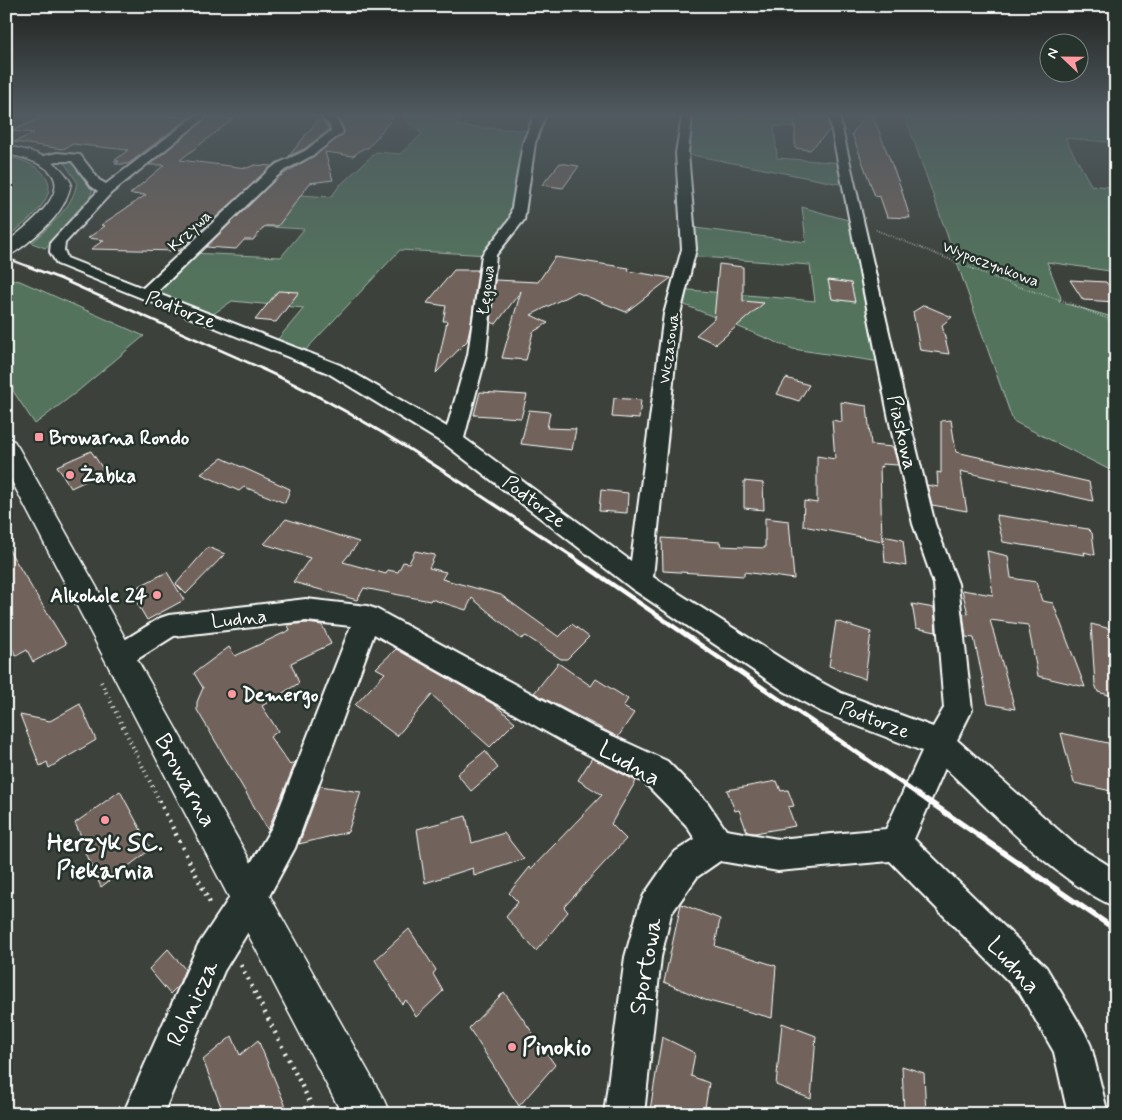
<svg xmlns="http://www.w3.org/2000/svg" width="1122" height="1120" viewBox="0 0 1122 1120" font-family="Mynerve,sans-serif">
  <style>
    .green { fill: #52735d; stroke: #a8b9ae }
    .building { fill: #71645c; stroke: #fff }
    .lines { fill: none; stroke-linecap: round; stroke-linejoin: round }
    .minor-casing { stroke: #fff; stroke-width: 4 }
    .tertiary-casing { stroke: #fff; stroke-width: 3 }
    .path-far2 { stroke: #fff; stroke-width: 2; stroke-dasharray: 0.5 2; stroke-linecap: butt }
    .path-far1 { stroke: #fff; stroke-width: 4; stroke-dasharray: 1 4.5; stroke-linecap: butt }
    .path { stroke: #fff; stroke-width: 4.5; stroke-dasharray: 2 5.5; stroke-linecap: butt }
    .minor { fill: #26332d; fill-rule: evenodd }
    .tertiary { fill: #26332d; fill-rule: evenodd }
    .rail-far3 { stroke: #fff; stroke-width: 2.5 }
    .rail-far2 { stroke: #fff; stroke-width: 3 }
    .rail-far1 { stroke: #fff; stroke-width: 4.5 }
    .rail { stroke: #fff; stroke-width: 5.5 }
    .poi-dot { fill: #ff9aa2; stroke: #26332d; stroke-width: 2 }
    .labels { text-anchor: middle; stroke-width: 5; stroke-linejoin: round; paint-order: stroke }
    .far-street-label { font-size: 16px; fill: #fff; stroke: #26332d }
    .street-label { font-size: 20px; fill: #fff; stroke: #26332d }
    .poi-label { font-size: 20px; font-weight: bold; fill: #fff; stroke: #26332d; text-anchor: start }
    .near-street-label { font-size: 24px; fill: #fff; stroke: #26332d }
    .near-poi-label { font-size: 24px; font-weight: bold; fill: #fff; stroke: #26332d }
  </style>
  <rect width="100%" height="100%" fill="#3c423b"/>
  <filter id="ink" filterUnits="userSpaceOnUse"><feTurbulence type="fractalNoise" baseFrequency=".02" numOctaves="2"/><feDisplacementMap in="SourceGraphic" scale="10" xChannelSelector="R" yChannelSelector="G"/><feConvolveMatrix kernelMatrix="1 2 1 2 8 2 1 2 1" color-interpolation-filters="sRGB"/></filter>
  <g filter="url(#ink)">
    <!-- green -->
    <g class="green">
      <polygon points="402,116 463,116 457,126 534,131 517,220 489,255 400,250 300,356 273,345 304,308 232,301 206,319 145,295 189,253 281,257 304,229 220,224 254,192 331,197 340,185 376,152 400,154 422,134"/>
      <polygon points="687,116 834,116 837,130 774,126 777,158 844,163 850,186 682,153"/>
      <polygon points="905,116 1116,116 1116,143 1065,138 1091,185 1116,188 1116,281 1110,271 1047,262 1061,298 1059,302 1116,318 1116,473 1013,421"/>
      <path d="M6,156C76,172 49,209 6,237V226L13,219L6,217Z"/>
      <path d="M63,161L72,162C78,169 89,178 92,187C96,200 56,239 45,248L32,243C50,225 73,208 77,182Z"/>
      <polygon points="802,207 858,223 888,363 793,349 675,301 678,289 815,301 810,265 687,256 687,227 806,242"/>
      <polygon points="6,279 20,281 144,336 78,391 35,424 13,391 12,355 6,350"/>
    </g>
    <!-- building -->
    <g class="building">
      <polygon points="44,116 168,116 190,117 128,164 115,164 119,161 114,161 128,150 73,144 63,149 14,142 34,133 12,131"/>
      <polygon points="336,116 393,117 368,148 364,148 353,156 325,152 333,180 310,183 278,226 265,226 253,240 244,240 236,249 206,247 277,178 314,156 344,133 342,124"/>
      <polygon points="795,116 827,116 830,130 810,150 795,148"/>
      <polygon points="865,116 873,116 901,188 910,218 887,217 880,197 875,196 852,134"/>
      <polygon points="207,118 233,119 180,160 247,168 255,165 272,166 179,251 91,249 104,240 88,238 105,226 101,225 146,195 130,194 164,165 149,165"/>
      <polygon points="317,121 323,121 329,130 304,149 289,156"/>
      <polygon points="560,163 579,166 563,188 542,185"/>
      <polygon points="555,257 629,268 628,271 671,278 626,312 576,292 531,315 548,323 533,332 526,360 502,358 521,291 496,324 491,322 495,280 538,282"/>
      <polygon points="719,264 743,267 743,301 764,303 716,344 696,335 714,319"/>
      <polygon points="454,270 478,270 471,323 467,341 436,373 447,321 443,321 446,306 427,303"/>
      <polygon points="828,280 851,283 855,302 832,299"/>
      <polygon points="1070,280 1106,282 1116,296 1116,302 1083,300"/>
      <polygon points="278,291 299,292 276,322 255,320"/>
      <polygon points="924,305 952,317 942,325 949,354 920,350 913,312"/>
      <polygon points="786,378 809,385 799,401 777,394"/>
      <polygon points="480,392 527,395 521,418 474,415"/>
      <polygon points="614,398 641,400 639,419 612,417"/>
      <polygon points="841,402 867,406 871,445 893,447 898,465 882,464 883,467 880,466 882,541 803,526 804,501 817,503 817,456 835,459 832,420 842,422"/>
      <polygon points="529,410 550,412 547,428 576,429 572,450 521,444"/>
      <polygon points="951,420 956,452 1089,482 1093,501 960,471 967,511 932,505 927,485 938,487 937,472 941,473 941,421"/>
      <polygon points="91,451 105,472 71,488 57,466"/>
      <polygon points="222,458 290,489 285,503 244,487 239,491 201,474"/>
      <polygon points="744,481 763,483 764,510 744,508"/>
      <polygon points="601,490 628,493 627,513 599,511"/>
      <polygon points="996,515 1088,529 1092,533 1095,555 1084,552 1085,555 1003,542"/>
      <polygon points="765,518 789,521 794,579 744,572 744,576 663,571 662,538 720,542 721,546 765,548"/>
      <polygon points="286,519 359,542 343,562 386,574 388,570 398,572 403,562 409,563 415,551 435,555 429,568 446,572 442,579 501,595 559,637 572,624 589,637 567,659 561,659 526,636 521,639 472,598 466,610 431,599 430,601 364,588 357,600 293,582 310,558 264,544"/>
      <polygon points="883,536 903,540 906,566 885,562"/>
      <polygon points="6,545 66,644 33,662 27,650 16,656 6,636"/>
      <polygon points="208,547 225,554 186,594 176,584"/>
      <polygon points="987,551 1008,556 1011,578 1036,582 1042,601 1053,603 1085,687 1038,676 1028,625 990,620 1015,709 988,704 974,638 966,637 963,613 968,614 962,590 993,595"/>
      <polygon points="167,572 184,600 147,620 130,591"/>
      <polygon points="912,604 934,608 936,632 916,628"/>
      <polygon points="836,621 871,632 865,679 829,666"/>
      <polygon points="306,623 322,625 331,644 291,663 299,683 262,706 278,731 270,737 290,765 296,761 268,830 197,710 197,702 203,688 194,673 229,647 235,656 290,630 288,625"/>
      <polygon points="1091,624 1111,629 1116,665 1116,697 1098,692 1095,684"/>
      <polygon points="396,649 495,705 515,722 490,747 432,695 397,736 355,705 385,673 376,668"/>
      <polygon points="558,663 591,686 596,679 628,699 623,707 634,713 618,737 534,693"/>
      <polygon points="80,704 96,740 49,768 47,762 40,766 20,715 50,721"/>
      <polygon points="1061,733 1108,743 1110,751 1116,752 1116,792 1074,783"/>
      <polygon points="485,751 498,768 471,791 457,774"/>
      <polygon points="592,758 636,781 611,824 626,839 564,907 568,912 536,951 506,917 518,902 509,893 530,867 531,869 602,795 578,780"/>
      <polygon points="777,781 781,791 788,790 794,806 788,807 795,826 755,833 747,832 739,810 735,811 727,790"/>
      <polygon points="320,786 361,792 348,832 299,844"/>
      <polygon points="120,791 151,849 101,887 85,853 88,851 75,823"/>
      <polygon points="466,816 472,843 504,833 524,859 474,876 473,868 425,883 417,829"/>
      <polygon points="681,904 720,919 715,946 776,966 772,1018 705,1000 664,982"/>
      <polygon points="409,929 436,970 433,974 443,991 416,1017 406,1000 402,1004 375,960"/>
      <polygon points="168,949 185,969 178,986 170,994 149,969"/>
      <polygon points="504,992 555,1065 519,1106 469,1028"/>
      <polygon points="782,1023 816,1036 811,1099 776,1085"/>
      <polygon points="232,1036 240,1055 258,1040 289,1114 224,1114 203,1060"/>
      <polygon points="662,1037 695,1053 691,1076 709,1083 704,1114 658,1114 650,1110"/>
      <polygon points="902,1066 924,1073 926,1114 904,1114"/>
    </g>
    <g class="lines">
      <!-- minor casing -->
      <g class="minor-casing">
        <path id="minor" d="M195,116H207L111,193L65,243L64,250L67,258L143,288L268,171L277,164L305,151L331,131L330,126L321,116H333L340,125L343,132L341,134L313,155L285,170L276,177L156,293L340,365L447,427L468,355L482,255L510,219L523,143L534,116H545L535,143L524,220L496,255L486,355L464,438L631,561L664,314L682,249L676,153L682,116H692L688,153L696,249L680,314L653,577L804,673L841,693L933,727L944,708L934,584L913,524L889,419L829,116H839L909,419L935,524L958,584L972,710L957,740L1074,844L1116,870V907C1056,882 993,812 945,768L914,839L1046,967L1085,1033L1091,1046L1108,1114H1068L1054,1052L1020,993L890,861L778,871L720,861L697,877L671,914L661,957L644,1114H604L625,957L639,907L644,895L673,853L695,839L686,825L645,783L573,747L374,634L295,848L262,909L224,971L163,1114H123L198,945L238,885L272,827L351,626L306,621L174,636L128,665L119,669L110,665L106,657L110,649L160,618L169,615L306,599L367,606L376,609L593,727L667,761L708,803L726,830L778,839L886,829L922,751L822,712L784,691L631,588L446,445L328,373L57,264L50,252L51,242L98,191L91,186L72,161H57L43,164L37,160L39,157L57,153L80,155L99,180L106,184Z"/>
      </g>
      <!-- tertiary casing -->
      <g class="tertiary-casing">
        <g id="tertiary">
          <path d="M6,146C34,151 57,157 71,183C66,210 47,227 26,244C19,249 14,254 6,256V243C50,209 91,170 6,154Z"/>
          <polygon points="6,439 14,441 18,447 383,1098 390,1114 342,1114 6,470"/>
        </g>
      </g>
      <!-- path-far2 -->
      <polyline class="path-far2" points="876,230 1016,286 1064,301 1116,322"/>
      <!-- path-far1 -->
      <polyline class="path-far1" points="101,682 160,802"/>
      <!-- path -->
      <g class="path">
        <polyline points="159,800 211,905"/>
        <polyline points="241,965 316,1114"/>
      </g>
      <!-- minor -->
      <use href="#minor" class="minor"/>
      <!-- tertiary -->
      <use href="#tertiary" class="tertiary"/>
      <!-- rail-far3 -->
      <polyline class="rail-far3" points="6,258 61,279 265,370"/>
      <!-- rail-far2 -->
      <path class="rail-far2" d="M262,369C373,419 472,490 573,557"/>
      <!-- rail-far1 -->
      <polyline class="rail-far1" points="571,556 929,802"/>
      <!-- rail -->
      <polyline class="rail" points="927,800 1116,930"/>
    </g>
  </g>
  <!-- sky -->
  <linearGradient id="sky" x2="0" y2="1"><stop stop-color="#212420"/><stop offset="0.42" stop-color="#505a60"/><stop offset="1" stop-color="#505a60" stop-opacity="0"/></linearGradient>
  <rect width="1122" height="273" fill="url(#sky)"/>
  <!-- markers -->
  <g class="poi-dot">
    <rect x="34" y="432" width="10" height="10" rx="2.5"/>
    <circle cx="70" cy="475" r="5"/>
    <circle cx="157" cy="595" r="5"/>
    <circle cx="232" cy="694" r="5"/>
    <circle cx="105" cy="820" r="5"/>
    <circle cx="512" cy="1047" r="5"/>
  </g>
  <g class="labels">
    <!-- far-street labels -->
    <g class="far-street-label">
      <text transform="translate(189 230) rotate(-43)" y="6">Krzywa</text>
      <text transform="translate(991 263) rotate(21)" y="6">Wypoczynkowa</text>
      <text transform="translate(485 290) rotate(-83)" y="6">Łęgowa</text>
      <text transform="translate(668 348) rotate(-82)" y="6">Wczasowa</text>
    </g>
    <!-- street labels -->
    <g class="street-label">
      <text transform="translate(181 309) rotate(21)" y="7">Podtorze</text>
      <text transform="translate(903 432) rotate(77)" y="7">Piaskowa</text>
      <text transform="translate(535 501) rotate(37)" y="7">Podtorze</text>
      <text transform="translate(239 618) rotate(-6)" y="7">Ludna</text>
      <text transform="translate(875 719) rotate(21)" y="7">Podtorze</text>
    </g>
    <!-- poi labels -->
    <g class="poi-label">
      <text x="49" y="444">Browarna Rondo</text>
      <text x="80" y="482">Żabka</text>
      <text x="147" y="602" text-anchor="end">Alkohole 24</text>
      <text x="242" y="701">Demergo</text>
    </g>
    <!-- near-street labels -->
    <g class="near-street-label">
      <text transform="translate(630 763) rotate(30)" y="8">Ludna</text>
      <text transform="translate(186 780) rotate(61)" y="8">Browarna</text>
      <text transform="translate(1014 965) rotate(48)" y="8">Ludna</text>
      <text transform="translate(645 966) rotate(-80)" y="8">Sportowa</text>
      <text transform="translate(192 1003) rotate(-65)" y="8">Rolnicza</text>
    </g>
    <!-- near-poi labels -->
    <g class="near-poi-label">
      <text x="105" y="850">Herzyk SC.<tspan x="105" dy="28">Piekarnia</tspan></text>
      <text x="522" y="1055" text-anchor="start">Pinokio</text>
    </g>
  </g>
  <!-- margin -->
  <rect width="1122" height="1120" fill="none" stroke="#26332d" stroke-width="25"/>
  <rect x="12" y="12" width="1097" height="1095" fill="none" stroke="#fff" stroke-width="2" filter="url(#ink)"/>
  <!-- north arrow -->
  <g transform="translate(1064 58) rotate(292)"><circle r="24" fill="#26332d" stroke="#7d8581"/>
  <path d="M0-4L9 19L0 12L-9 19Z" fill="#ff9aa2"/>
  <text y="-8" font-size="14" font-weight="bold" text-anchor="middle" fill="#ffffff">N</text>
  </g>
</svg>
